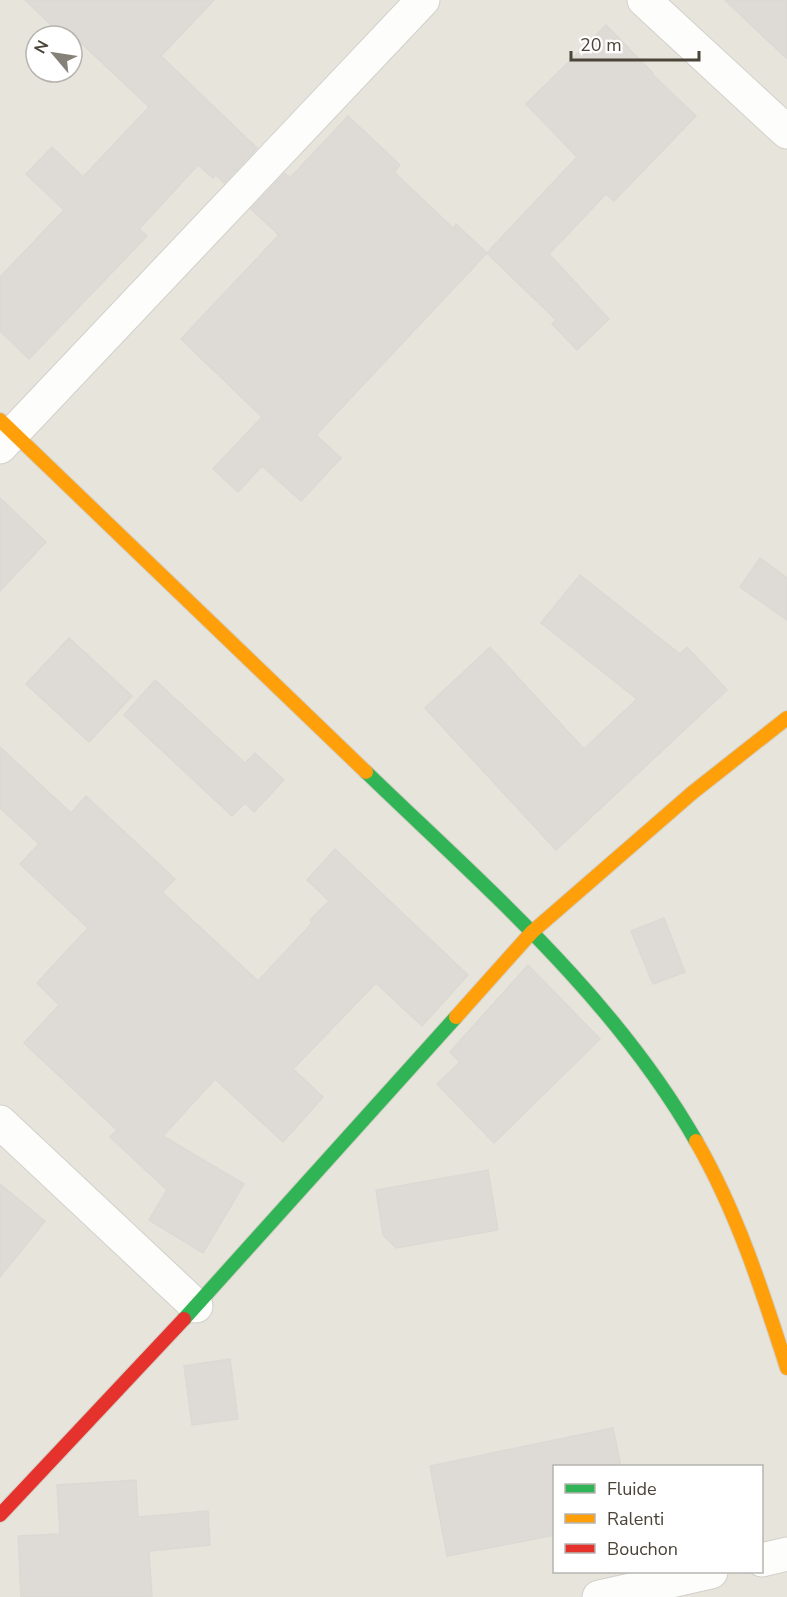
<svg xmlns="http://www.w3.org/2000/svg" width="787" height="1597" viewBox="0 0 787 1597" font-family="'Nunito Sans',sans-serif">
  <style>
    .residential { fill: #e7e4dc; fill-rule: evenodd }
    .building { fill: #dedbd6; stroke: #dcd9d4; stroke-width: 1.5 }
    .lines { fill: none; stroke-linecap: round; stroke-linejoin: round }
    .street-casing { stroke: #d2d0cb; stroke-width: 35 }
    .fast-casing { stroke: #d3cfc5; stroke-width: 16 }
    .slow-casing { stroke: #d3cfc5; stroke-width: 16 }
    .jam-casing { stroke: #d3cfc5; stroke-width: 16 }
    .street { stroke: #fdfdfc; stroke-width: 33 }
    .fast { stroke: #30b455; stroke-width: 14 }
    .slow { stroke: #ff9f0a; stroke-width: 14 }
    .jam { stroke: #e5322d; stroke-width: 14 }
  </style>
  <rect width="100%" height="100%" fill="#f4f2ee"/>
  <!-- residential -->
  <path class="residential" d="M0,0H787V1597H0ZM36,36H72V72H36ZM554,1466H762V1572H554Z"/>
  <!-- building -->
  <g class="building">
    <polygon points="25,0 214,0 161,56 257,148 224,183 216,175 213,178 198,165 139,229 147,236 29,359 0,331 0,277 64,210 26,174 52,147 83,177 149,107 78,40 73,45 72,36 63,36"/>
    <polygon points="725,0 787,0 787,59"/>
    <polygon points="606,25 653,73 652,74 696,116 614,201 606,194 549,254 609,319 577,350 552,324 556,320 487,253 577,157 526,104"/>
    <polygon points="348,116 400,165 394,172 453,228 456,224 487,253 316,435 341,458 301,501 262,466 238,492 213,469 262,417 181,339 279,235 251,209 285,173 290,178"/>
    <polygon points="0,498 46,542 0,591"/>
    <polygon points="760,558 787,578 787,620 740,587"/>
    <polygon points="580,575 680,654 687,647 727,690 556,850 425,708 490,647 584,749 637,699 541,623"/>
    <polygon points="69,638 132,696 89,742 26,684"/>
    <polygon points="155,680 245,763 255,753 284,780 254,812 245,803 232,816 124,715"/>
    <polygon points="0,747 71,813 86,796 175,879 162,892 258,981 312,923 310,920 329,901 307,880 335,849 468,975 422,1026 376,983 293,1069 323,1097 283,1142 215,1079 163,1136 244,1184 203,1253 149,1220 167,1190 110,1137 117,1130 24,1043 59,1005 37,983 88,928 20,864 39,844 0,808"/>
    <polygon points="664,918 685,972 653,984 631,931"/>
    <polygon points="528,965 600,1039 494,1143 437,1084 460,1062 450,1052"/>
    <polygon points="488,1170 498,1230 396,1248 383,1235 376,1190"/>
    <polygon points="0,1184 45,1221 0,1277"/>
    <polygon points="230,1359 238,1419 192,1425 184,1366"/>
    <polygon points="613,1428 621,1467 555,1467 555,1535 447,1556 430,1466"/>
    <polygon points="136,1480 138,1517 208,1511 210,1545 149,1551 152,1597 21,1597 18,1536 60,1534 57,1485"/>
  </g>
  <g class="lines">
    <!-- street casing -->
    <g class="street-casing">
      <g id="street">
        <polyline points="644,0 787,132"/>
        <polyline points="0,447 423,0"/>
        <polyline points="0,1122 196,1306"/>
        <polyline points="762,1560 787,1554"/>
        <polyline points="599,1597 711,1572"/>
      </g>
    </g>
    <!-- fast casing -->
    <g class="fast-casing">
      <g id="fast">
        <path d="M366,772C484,886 613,996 696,1141"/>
        <polyline points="184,1319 456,1017"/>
      </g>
    </g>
    <!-- slow casing -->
    <g class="slow-casing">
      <g id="slow">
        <polyline points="0,420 366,772"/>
        <polyline points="456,1017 532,932 692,793 787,718"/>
        <path d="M696,1141C737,1212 762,1290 787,1368"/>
      </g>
    </g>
    <!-- jam casing -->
    <g class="jam-casing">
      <polyline id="jam" points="0,1515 184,1319"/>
    </g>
    <!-- street -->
    <use href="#street" class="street"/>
    <!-- fast -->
    <use href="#fast" class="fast"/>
    <!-- slow -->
    <use href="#slow" class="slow"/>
    <!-- jam -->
    <use href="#jam" class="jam"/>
  </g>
  <!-- legend -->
  <rect x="553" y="1465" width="210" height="108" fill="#ffffff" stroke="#b7b4b0" stroke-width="1.5"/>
  <rect x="565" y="1484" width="30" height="9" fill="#30b455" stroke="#b7b4b0" stroke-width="1.5"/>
  <text x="607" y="1495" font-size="18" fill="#4b4439">Fluide</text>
  <rect x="565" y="1514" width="30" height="9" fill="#ff9f0a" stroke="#b7b4b0" stroke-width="1.5"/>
  <text x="607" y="1525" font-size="18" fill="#4b4439">Ralenti</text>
  <rect x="565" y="1544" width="30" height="9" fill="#e5322d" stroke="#b7b4b0" stroke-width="1.5"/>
  <text x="607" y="1555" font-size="18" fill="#4b4439">Bouchon</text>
  <!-- north arrow -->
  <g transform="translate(54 54) rotate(299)"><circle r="28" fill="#ffffff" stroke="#b7b4b0" stroke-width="1.5"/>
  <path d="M0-4.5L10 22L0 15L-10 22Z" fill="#868178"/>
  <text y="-9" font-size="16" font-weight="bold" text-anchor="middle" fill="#4b4439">N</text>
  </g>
  <!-- scale -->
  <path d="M571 51v9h128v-9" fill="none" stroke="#4b4439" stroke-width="3"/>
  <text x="580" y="51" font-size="18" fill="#4b4439" stroke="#ffffff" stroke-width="4.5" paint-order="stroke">20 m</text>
</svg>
